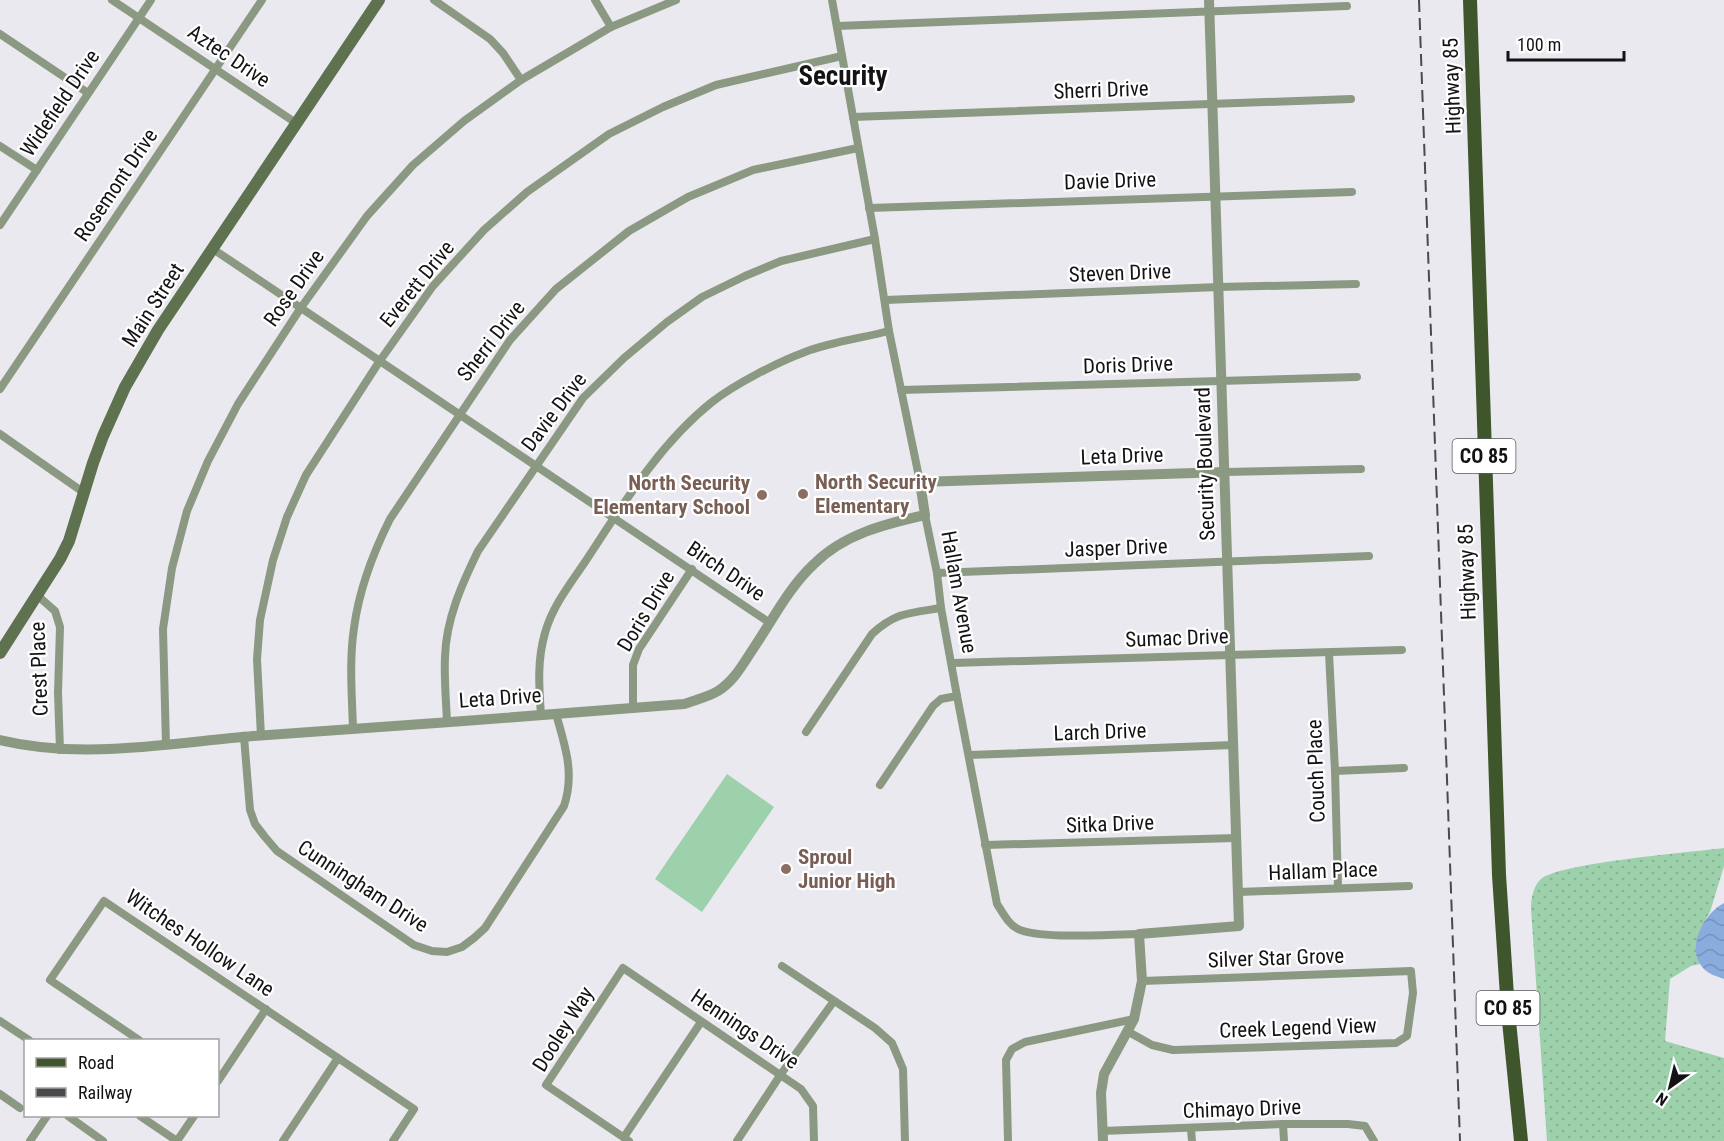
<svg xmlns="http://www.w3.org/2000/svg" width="1724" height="1141" viewBox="0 0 1724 1141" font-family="'Roboto Condensed',sans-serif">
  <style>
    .grass { fill: url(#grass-dots) }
    .pitch { fill: #9dd1ab }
    .water { fill: url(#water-waves) }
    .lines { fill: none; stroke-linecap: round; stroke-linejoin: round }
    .minor { stroke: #8b9982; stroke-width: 8 }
    .tertiary { stroke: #8b9982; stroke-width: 10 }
    .secondary { stroke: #5e7250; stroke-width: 12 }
    .primary { stroke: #3f562d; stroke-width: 14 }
    .rail { stroke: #4a494d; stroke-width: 2; stroke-dasharray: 12 6; stroke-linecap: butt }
    .education-dot { fill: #8d6e63; stroke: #fff; stroke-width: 2 }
    .labels { text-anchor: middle; stroke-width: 4.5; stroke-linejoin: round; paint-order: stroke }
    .shield { fill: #fff; stroke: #5a5a5b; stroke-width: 1.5 }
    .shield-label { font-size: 20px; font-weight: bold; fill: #131315 }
    .street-label { font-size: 21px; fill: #131315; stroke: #fff }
    .education-label { font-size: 21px; font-weight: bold; fill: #785e54; stroke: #fff; text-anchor: start }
    .district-label { font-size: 27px; font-weight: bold; fill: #131315; stroke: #fff }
  </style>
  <defs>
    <pattern id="grass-dots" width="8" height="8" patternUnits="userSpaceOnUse" patternTransform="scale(1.5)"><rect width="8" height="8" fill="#9dd1ab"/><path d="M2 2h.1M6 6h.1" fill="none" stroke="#86b392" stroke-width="1.8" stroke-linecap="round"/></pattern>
    <pattern id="water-waves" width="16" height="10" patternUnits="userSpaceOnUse" patternTransform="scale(1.5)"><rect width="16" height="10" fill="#89abde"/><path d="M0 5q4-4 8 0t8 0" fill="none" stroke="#7592be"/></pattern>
  </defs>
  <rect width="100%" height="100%" fill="#ebe9f0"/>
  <!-- grass -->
  <path class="grass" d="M1724,848V866L1710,912C1702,923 1696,951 1700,964L1691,966L1670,979L1665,1041L1724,1058V1141H1547L1531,909C1531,899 1533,886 1541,879C1559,863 1693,852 1724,848Z"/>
  <!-- pitch -->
  <polygon class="pitch" points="727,774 774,807 702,912 655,879"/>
  <!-- water -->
  <path class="water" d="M1724,903V979C1716,976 1708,974 1703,968C1685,948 1704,913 1724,903Z"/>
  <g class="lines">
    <!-- minor -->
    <g class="minor">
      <polyline points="112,0 296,123"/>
      <polyline points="434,0 490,39 503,53 521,80"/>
      <polyline points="595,0 611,27"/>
      <polyline points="832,0 875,239 889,331 920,482"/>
      <polyline points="837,26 1347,6"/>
      <polyline points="0,34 88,93"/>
      <polyline points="853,117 1351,99"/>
      <polyline points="0,146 37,170"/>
      <polyline points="869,208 1352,192"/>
      <polyline points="0,225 151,0"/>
      <polyline points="213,249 770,623"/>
      <polyline points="885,300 1219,287 1356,284"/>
      <polyline points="0,389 262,0"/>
      <polyline points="901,390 1357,377"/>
      <polyline points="0,434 83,492"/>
      <polyline points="1225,472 1361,469"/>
      <path d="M925,515L937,573L941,608L957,696L997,904C1003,913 1008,924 1018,929C1041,940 1110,934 1139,934"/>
      <polyline points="937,573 1369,556"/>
      <polyline points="38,596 55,611 60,627 58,693 60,750"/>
      <polyline points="1329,653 1335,771 1338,888"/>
      <polyline points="952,663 1402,650"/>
      <polyline points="633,708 633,665 639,649 692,569"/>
      <path d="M541,715C539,687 537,660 545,633C552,607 570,584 585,562C622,506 659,444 712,402C735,384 778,362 805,352C831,342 862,338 889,331"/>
      <path d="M447,722C446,700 444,678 445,657C446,619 462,584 478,551L583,398L624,358L667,322L702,297L745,276L781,261L875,239"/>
      <path d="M353,729C352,696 349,661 354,628C359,590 373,553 390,519L510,340L556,289L629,231L688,197L753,170L858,148"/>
      <path d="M806,732L872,634C896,612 910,613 941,608"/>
      <polyline points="261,736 257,659 260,620 273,560 287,517 306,475 379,362 433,286 484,230 527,192 609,134 663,107 716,85 842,56"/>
      <path d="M244,737L250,810L255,824L265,837L277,851L414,945L432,951L447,952L462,947L474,938L485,928L564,806C575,773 565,746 556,714"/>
      <polyline points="166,745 163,629 172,568 187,511 208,461 238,404 300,309 367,216 413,165 464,121 521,80 611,27 676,0"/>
      <polyline points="969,755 1233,745"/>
      <polyline points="1335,771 1404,768"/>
      <polyline points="880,785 933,706 941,699 957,696"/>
      <polyline points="985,845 1236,838"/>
      <polyline points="1238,892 1409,886"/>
      <polyline points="782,966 875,1028 892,1043 903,1069 905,1141"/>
      <polyline points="0,1021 29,1040"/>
      <polyline points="1127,1031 1152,1045 1173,1050 1396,1043 1407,1036 1413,993 1411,971 1142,981"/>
      <polyline points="139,1040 50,980 104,901 414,1109 393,1141"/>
      <polyline points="218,1081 266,1009"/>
      <polyline points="0,1094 20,1108"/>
      <polyline points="68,1116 103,1141"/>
      <polyline points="140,1116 177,1141"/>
      <polyline points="1283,1124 1284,1141"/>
      <polyline points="1191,1129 1192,1141"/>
      <polyline points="1102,1131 1283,1124 1348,1124 1365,1126 1374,1141"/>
      <polyline points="624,1137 701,1022"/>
      <polyline points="30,1141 47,1116"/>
      <polyline points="177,1141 194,1116"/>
      <polyline points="283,1141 338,1058"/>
      <polyline points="629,1141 546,1085 623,968 801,1089 813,1106 814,1141"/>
      <polyline points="737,1141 781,1074 834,1001"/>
      <polyline points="1008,1141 1006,1060 1012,1049 1025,1042 1134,1019"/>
    </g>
    <!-- tertiary -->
    <g class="tertiary">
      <path d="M0,740C82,760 170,743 253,736C397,726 540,716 684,704C695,700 708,697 718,691C734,681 743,664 753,649C772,621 789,587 814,564C844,534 885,524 925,515L920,482L1225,472"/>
      <polyline points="1103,1141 1101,1093 1104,1074 1134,1019 1142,981 1139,934 1239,926 1209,0"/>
    </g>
    <!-- secondary -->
    <polyline class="secondary" points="0,653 60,559 69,541 93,463 103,436 125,387 158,330 379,0"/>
    <!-- primary -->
    <polyline class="primary" points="1470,0 1499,875 1508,1011 1521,1141"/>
    <!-- rail -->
    <polyline class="rail" points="1419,0 1460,1141"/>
  </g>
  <!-- markers -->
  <g class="education-dot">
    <circle cx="803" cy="494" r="6"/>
    <circle cx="762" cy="495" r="6"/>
    <circle cx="786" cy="869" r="6"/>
  </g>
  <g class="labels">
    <!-- shield labels -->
    <g class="shield">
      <rect x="1452.5" y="439" width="63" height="34" rx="4.5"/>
      <rect x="1476.5" y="991" width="63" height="34" rx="4.5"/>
    </g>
    <g class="shield-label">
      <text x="1484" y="463">CO 85</text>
      <text x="1508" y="1015">CO 85</text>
    </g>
    <!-- street labels -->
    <g class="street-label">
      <text transform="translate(229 56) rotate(34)" y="7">Aztec Drive</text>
      <text transform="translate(1452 86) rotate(-92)" y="7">Highway 85</text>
      <text transform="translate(1101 90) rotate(-2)" y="7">Sherri Drive</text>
      <text transform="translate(60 103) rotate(-56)" y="7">Widefield Drive</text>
      <text transform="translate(1110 181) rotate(-2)" y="7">Davie Drive</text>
      <text transform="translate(116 185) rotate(-56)" y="7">Rosemont Drive</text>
      <text transform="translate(1120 273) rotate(-2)" y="7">Steven Drive</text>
      <text transform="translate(417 284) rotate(-51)" y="7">Everett Drive</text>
      <text transform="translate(294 288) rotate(-55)" y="7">Rose Drive</text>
      <text transform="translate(153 305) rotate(-57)" y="7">Main Street</text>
      <text transform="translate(491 341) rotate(-52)" y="7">Sherri Drive</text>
      <text transform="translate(1128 365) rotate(-2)" y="7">Doris Drive</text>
      <text transform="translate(554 412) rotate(-53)" y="7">Davie Drive</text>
      <text transform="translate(1122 456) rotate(-2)" y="7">Leta Drive</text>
      <text transform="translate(1205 464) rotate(-92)" y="7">Security Boulevard</text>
      <text transform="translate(1116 548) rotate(-2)" y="7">Jasper Drive</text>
      <text transform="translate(726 571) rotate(34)" y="7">Birch Drive</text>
      <text transform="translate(1467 572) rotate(-92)" y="7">Highway 85</text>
      <text transform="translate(959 592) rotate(80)" y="7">Hallam Avenue</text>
      <text transform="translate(646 611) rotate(-59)" y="7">Doris Drive</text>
      <text transform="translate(1177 638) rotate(-2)" y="7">Sumac Drive</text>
      <text transform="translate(39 669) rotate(-92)" y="7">Crest Place</text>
      <text transform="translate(500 698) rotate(-4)" y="7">Leta Drive</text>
      <text transform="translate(1100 732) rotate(-2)" y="7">Larch Drive</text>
      <text transform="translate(1316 771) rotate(-92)" y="7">Couch Place</text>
      <text transform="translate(1110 824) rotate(-2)" y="7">Sitka Drive</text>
      <text transform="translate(1323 871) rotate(-2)" y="7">Hallam Place</text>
      <text transform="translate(363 886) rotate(33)" y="7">Cunningham Drive</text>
      <text transform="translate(200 943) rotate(34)" y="7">Witches Hollow Lane</text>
      <text transform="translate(1276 958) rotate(-2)" y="7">Silver Star Grove</text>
      <text transform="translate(1298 1028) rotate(-2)" y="7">Creek Legend View</text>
      <text transform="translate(563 1029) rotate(-58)" y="7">Dooley Way</text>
      <text transform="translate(745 1029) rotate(34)" y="7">Hennings Drive</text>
      <text transform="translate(1242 1109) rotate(-2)" y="7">Chimayo Drive</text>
    </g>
    <!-- education labels -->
    <g class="education-label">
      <text x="815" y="489">North Security<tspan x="815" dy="24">Elementary</tspan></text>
      <text x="750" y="490" text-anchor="end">North Security<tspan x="750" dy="24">Elementary School</tspan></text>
      <text x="798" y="864">Sproul<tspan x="798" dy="24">Junior High</tspan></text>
    </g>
    <!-- district labels -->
    <g class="district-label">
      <text x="843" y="85">Security</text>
    </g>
  </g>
  <!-- legend -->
  <rect x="24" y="1039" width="195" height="78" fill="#ffffff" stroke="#a1a1a1" stroke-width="1.5"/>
  <rect x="36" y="1058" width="30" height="9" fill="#3f562d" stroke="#a1a1a1" stroke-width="1.5"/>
  <text x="78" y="1069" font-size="18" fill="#131315">Road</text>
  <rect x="36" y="1088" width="30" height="9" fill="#4a494d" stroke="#a1a1a1" stroke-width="1.5"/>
  <text x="78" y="1099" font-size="18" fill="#131315">Railway</text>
  <!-- north arrow -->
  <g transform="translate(1670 1087) rotate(214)" stroke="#ffffff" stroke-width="4.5" paint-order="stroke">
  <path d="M0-4.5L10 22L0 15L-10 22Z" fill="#131315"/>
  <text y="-9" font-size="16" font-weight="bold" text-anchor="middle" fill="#131315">N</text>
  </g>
  <!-- scale -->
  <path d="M1508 51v9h116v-9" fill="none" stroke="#131315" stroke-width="3"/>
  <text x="1517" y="51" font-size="18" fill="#131315" stroke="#ffffff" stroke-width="4.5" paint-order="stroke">100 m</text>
</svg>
